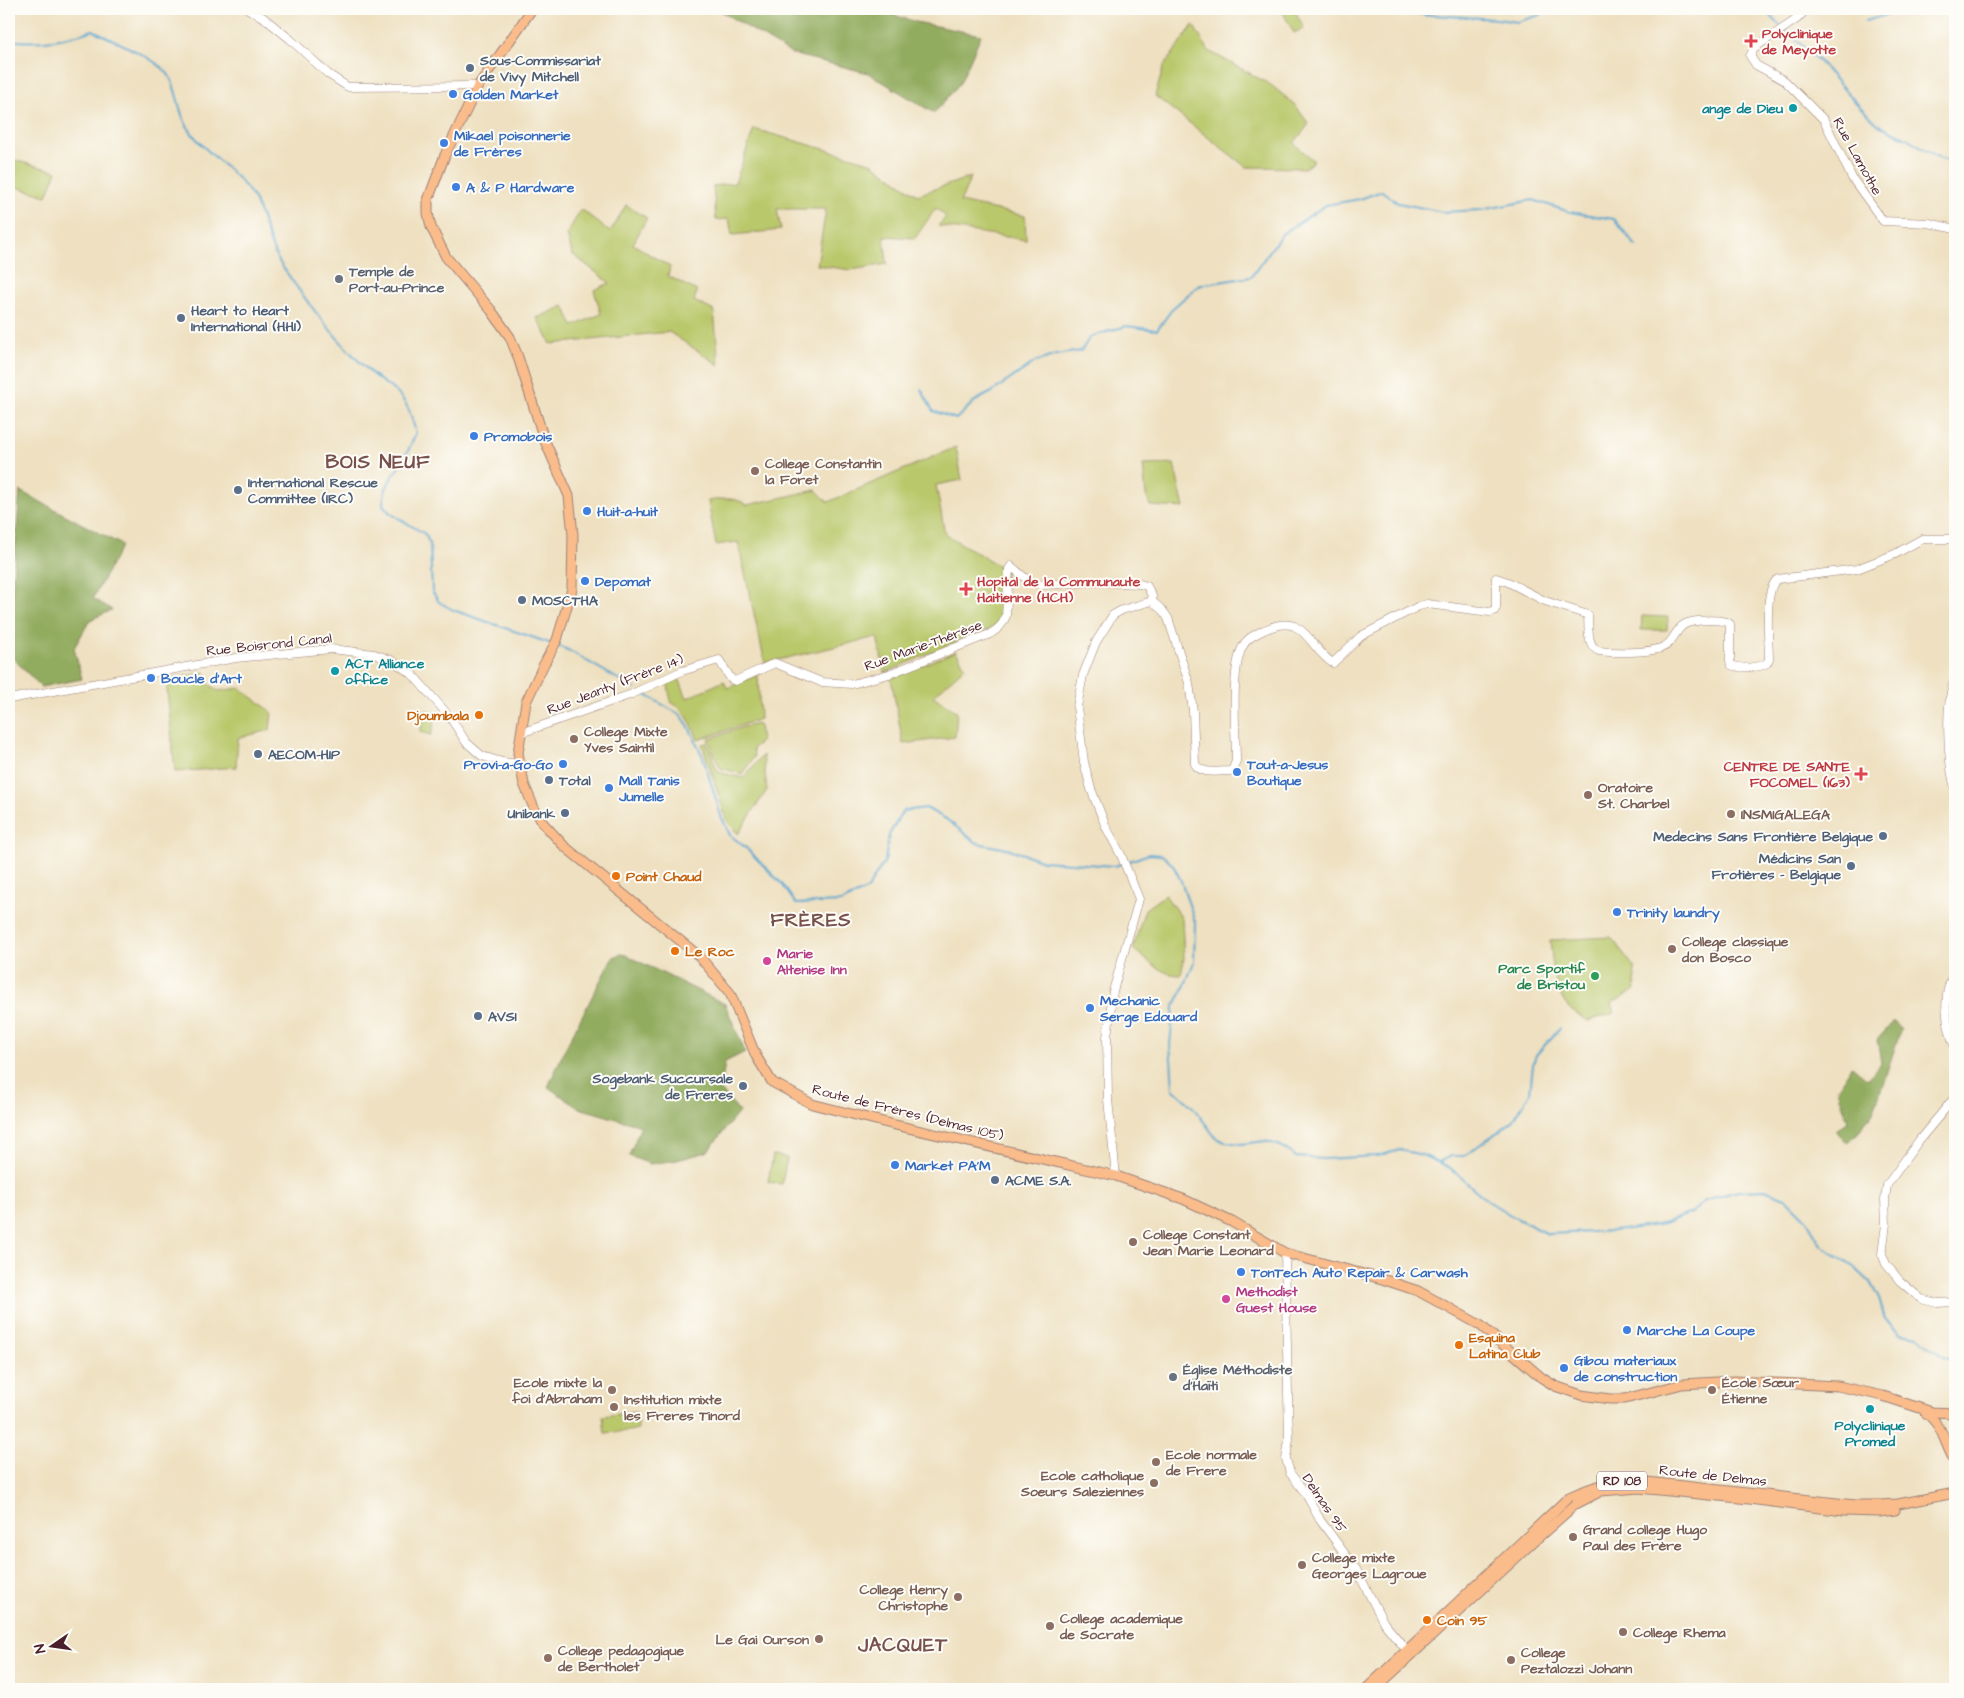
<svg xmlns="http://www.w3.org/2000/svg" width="1964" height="1698" viewBox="0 0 1964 1698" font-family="'Architects Daughter',sans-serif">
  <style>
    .green { fill: #b9c86a; stroke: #82744a }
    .forest { fill: #92ac5e; stroke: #6e6644 }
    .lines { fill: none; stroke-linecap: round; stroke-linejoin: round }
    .stream { stroke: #56a4cf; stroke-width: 2 }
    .minor-casing { stroke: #9c8076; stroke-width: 9 }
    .major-casing { stroke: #9c8076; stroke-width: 11 }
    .minor { stroke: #fff; stroke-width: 8 }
    .major { stroke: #fabc8b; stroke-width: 9 }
    .health-dot { fill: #e0444e; stroke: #fdfcf7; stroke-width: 2 }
    .service-dot { fill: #5c6f8a; stroke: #fdfcf7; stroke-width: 2 }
    .shop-dot { fill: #3f7fe0; stroke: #fdfcf7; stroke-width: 2 }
    .culture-dot { fill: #0f9aa8; stroke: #fdfcf7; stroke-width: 2 }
    .worship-dot { fill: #6b7280; stroke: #fdfcf7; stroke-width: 2 }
    .education-dot { fill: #8d6e63; stroke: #fdfcf7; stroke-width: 2 }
    .food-dot { fill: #e8710a; stroke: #fdfcf7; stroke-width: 2 }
    .hotel-dot { fill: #d1479c; stroke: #fdfcf7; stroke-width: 2 }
    .leisure-dot { fill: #2e9e5b; stroke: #fdfcf7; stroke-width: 2 }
    .labels { text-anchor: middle; stroke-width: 4; stroke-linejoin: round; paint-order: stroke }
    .shield { fill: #fdfcf7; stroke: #806168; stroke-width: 1 }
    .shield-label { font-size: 12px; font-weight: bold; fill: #4a1f2b }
    .health-label { font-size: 14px; font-weight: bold; fill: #be3a42; stroke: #fdfcf7; text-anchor: start }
    .service-label { font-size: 14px; font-weight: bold; fill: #4e5e75; stroke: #fdfcf7; text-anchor: start }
    .shop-label { font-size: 14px; font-weight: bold; fill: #366cbe; stroke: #fdfcf7; text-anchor: start }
    .culture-label { font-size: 14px; font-weight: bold; fill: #0d838f; stroke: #fdfcf7; text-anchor: end }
    .street-label { font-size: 14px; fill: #4a1f2b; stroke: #fdfcf7 }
    .worship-label { font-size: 14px; font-weight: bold; fill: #5b616d; stroke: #fdfcf7; text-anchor: start }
    .education-label { font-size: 14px; font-weight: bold; fill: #785e54; stroke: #fdfcf7; text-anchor: start }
    .food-label { font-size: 14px; font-weight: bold; fill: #c56008; stroke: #fdfcf7; text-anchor: start }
    .hotel-label { font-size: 14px; font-weight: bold; fill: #b23c85; stroke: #fdfcf7; text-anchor: start }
    .leisure-label { font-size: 14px; font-weight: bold; fill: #27864d; stroke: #fdfcf7; text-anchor: end }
    .district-label { font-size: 19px; font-weight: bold; letter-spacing: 1px; fill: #78504c; stroke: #fdfcf7 }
  </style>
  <rect width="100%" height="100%" fill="#fdfcf7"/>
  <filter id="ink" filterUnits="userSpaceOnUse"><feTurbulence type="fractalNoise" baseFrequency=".02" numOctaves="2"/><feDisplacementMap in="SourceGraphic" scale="10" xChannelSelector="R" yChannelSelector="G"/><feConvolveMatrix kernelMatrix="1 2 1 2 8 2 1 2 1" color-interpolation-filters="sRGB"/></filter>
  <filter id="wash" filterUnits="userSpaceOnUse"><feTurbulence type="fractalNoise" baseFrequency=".0096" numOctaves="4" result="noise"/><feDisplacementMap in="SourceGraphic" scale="20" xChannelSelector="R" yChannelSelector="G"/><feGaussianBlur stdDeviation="1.12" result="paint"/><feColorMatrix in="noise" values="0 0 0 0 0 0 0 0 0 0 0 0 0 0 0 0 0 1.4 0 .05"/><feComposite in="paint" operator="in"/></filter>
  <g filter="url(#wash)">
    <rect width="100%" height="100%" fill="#eee0c0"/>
    <!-- green -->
    <g class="green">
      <polygon points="1245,9 1294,9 1304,28 1294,33 1281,9 1245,11"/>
      <polygon points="1193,25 1209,51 1271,85 1294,104 1309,124 1294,143 1314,161 1305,168 1246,167 1155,96 1164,66"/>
      <polygon points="754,129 870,162 917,195 971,177 960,202 1025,216 1026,240 938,226 946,217 936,208 915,238 884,236 887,264 851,270 817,265 826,209 777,209 781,230 732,235 729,219 716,220 713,186 735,183"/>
      <polygon points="9,159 57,171 47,196 9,185"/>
      <polygon points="626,205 647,218 633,244 670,267 668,276 697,291 694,301 714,311 719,365 669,332 551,344 537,318 564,306 573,326 601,314 594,290 610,283 572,254 567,234 581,209 610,232"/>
      <path d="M956,447L962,480L936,485L945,534L1006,570L1002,620L988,630L962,639L885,673L877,637L765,663L738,542L716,545L708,501C723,499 734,496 747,505L816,490L828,502Z"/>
      <polygon points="1174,464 1184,508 1150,506 1146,495 1143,465"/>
      <polygon points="1642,616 1668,617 1667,630 1641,630"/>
      <polygon points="956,651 965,667 933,696 957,712 955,737 903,744 891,678"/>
      <polygon points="205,672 206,682 218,691 240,688 272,712 270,730 238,738 236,767 175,772 166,679"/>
      <path d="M758,675L760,719L698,740C692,724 686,711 671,702L667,680L678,676L687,698L724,681L727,688Z"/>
      <polygon points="426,710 437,714 431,735 420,732"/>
      <polygon points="759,724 761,742 753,748 754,757 742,774 720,768 708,739 743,727"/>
      <polygon points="707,743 718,772 743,778 763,755 767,790 738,834 727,821 702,744"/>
      <path d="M1165,895L1182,918L1184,959L1181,975C1161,975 1148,961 1133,949L1145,909Z"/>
      <path d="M1611,937L1634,967L1636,990L1612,1003L1615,1013L1588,1021C1581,1017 1572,1012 1566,1005C1554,988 1552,960 1550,940Z"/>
      <polygon points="773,1155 787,1158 782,1184 768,1182"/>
      <polygon points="636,1412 638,1430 605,1433 603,1416"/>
    </g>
    <!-- forest -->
    <g class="forest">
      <polygon points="717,9 876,9 916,22 981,35 960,83 934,113 868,73 792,54"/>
      <polygon points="20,491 122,545 93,598 112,610 90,620 74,648 82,679 41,687 9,654 9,626"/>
      <polygon points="620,954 626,955 725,1004 745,1052 725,1062 721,1090 739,1112 707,1152 677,1160 650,1164 629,1156 641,1126 579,1108 548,1087 565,1049 612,958"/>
      <polygon points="1894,1021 1901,1029 1874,1111 1858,1133 1846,1143 1836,1130 1848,1122 1837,1089 1852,1066 1867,1079 1881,1063 1877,1040"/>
    </g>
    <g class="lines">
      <!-- stream -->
      <g class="stream">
        <polyline points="1389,9 1401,13 1497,19 1517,22 1540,15 1550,9"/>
        <polyline points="1763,9 1781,26"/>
        <polyline points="1426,16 1428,9"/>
        <polyline points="1865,21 1907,9"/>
        <polyline points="1784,29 1816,58 1861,108 1879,125 1905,137 1941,159 1955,162"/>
        <path d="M9,40C39,44 64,40 93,30C110,39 158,59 168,74C178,89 177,108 186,124C202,153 235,168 252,196C265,217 267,243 280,263C305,300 337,341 369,371C378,380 390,386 399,395C409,405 412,419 416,433C412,441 409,450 404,459C394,476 384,483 383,505L390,513L425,534L430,544L432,591L439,602L453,610L552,644"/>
        <polyline points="921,389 933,411 956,419 975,401 992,392 1035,362 1056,355 1081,351 1090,337 1126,326 1157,330 1173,308 1199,285 1251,277 1282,234 1326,205 1360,199 1382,191 1398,203 1443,212 1481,210 1533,200 1570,212 1614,219 1636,246"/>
        <polyline points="557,646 568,650 635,689"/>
        <polyline points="642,693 681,715 688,725 703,757 721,816 730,835 745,847 782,884 796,904 841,902 868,889 873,879 885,861 889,835 903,811 926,808 946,819 977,843 1012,850 1043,861 1115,866 1123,863"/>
        <polyline points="1127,862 1149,854 1162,855 1173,865 1181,881 1195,922 1194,962 1183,990 1174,1006 1170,1044 1173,1089 1192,1106 1216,1138 1225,1142 1242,1144 1265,1141 1281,1146 1296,1157 1324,1159 1377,1156 1400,1150 1422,1155 1449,1167 1488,1201 1514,1217 1548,1234 1614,1231 1658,1225 1692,1213 1705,1200 1738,1191 1765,1190 1785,1198 1806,1219 1821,1245 1855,1268 1870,1282 1879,1299 1885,1319 1900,1333 1918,1336 1943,1357 1955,1361"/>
        <polyline points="1439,1162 1451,1156 1464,1156 1513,1121 1530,1093 1533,1065 1536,1055 1560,1028"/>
      </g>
    </g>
  </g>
  <g filter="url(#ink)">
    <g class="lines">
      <!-- minor casing -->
      <g class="minor-casing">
        <g id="minor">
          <polyline points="248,9 264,18 290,39 328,74 348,87 478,86"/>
          <polyline points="1807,9 1797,19 1754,48 1750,56 1756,65 1785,81 1824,120 1852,178 1883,221 1929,223 1955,229"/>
          <path d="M1955,680C1944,703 1948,763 1955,788"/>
          <polyline points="9,699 236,658 331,649 374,654 391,660 412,674 450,717 466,742 482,756 502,762 519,764"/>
          <path d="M521,733L632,694L682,671L719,660L731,679L735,681L775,663L821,682L852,684L889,674L990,634C998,629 1003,625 1006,616L1009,570L1011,566L1025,578L1041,585L1095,582L1140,584L1147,586L1152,596V601"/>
          <path d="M1955,972C1941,993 1946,1024 1955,1048"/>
          <polyline points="1955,1097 1920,1139 1887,1185 1885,1199 1886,1224 1882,1254 1886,1264 1900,1281 1921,1299 1937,1303 1955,1302"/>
          <path d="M1116,1176L1108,1100L1107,1037L1113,991L1139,899L1121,855L1106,827L1091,789L1084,762L1077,707L1083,675L1096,642L1113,615L1122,610L1152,601L1163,611L1168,618L1189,683L1193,711L1195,764C1201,775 1220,771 1232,771L1236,761C1236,734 1230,668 1243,646C1247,638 1256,634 1264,630C1273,626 1284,622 1294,626C1310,633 1317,654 1333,663L1361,636L1419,606L1427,604L1490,612L1494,611L1496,608V578L1508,582L1545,601L1588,615C1589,627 1586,646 1599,651C1615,653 1646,653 1661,648C1674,644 1674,630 1685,624C1693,620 1724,618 1730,624V661L1731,665C1740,669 1759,668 1767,663L1769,659C1769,642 1763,587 1778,579L1857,569L1895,554L1922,539H1955"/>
          <polyline points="1285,1253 1289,1440 1286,1459 1290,1473 1306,1494 1320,1520 1356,1569 1384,1623 1409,1653"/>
        </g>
      </g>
      <!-- major casing -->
      <g class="major-casing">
        <g id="major">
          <polyline points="532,9 478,86 445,155 428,200 428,213 431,227 446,257 491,310 510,337 518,357 544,439 569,496 573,535 572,589 557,640 543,666 526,702 518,753 524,784 534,808 542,822 564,846 699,956 730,993 756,1056 772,1082 812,1104 891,1124 1116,1176 1183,1199 1232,1222 1285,1253 1382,1279 1418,1291 1480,1325 1542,1378 1555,1386 1581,1395 1610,1399 1625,1399 1682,1384 1735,1381 1838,1386 1883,1396 1932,1412 1955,1413"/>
          <path d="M1925,1412C1943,1425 1944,1443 1955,1462"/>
          <path d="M1366,1689L1569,1497C1597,1485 1607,1482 1638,1481L1855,1505H1880L1898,1504L1955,1493"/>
          <polyline points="1375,1689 1532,1543 1576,1504 1601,1491 1639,1488 1749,1499 1844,1511 1879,1512 1895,1510"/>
        </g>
      </g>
      <!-- minor -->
      <use href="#minor" class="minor"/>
      <!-- major -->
      <use href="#major" class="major"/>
    </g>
  </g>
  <!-- markers -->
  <g class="health-dot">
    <path d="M1748.5 33.5h5v5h5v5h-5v5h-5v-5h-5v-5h5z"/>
    <path d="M963.5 581.5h5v5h5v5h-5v5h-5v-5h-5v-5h5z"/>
    <path d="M1858.5 766.5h5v5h5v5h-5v5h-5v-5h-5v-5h5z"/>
  </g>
  <g class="service-dot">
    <circle cx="470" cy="68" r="5"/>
    <circle cx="181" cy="318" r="5"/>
    <circle cx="238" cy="490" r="5"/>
    <circle cx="522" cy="600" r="5"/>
    <circle cx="258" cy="754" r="5"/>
    <circle cx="549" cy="780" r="5"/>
    <circle cx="565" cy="813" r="5"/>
    <circle cx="1883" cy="836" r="5"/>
    <circle cx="1851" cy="866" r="5"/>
    <circle cx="478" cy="1016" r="5"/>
    <circle cx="743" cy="1086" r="5"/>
    <circle cx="995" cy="1180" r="5"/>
  </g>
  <g class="shop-dot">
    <circle cx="453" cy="94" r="5"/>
    <circle cx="444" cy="143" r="5"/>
    <circle cx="456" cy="187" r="5"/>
    <circle cx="474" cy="436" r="5"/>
    <circle cx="587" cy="511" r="5"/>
    <circle cx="585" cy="581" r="5"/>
    <circle cx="151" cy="678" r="5"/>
    <circle cx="563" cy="764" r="5"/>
    <circle cx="1237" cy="772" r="5"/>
    <circle cx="609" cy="788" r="5"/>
    <circle cx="1617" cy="912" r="5"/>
    <circle cx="1090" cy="1008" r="5"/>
    <circle cx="895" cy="1165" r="5"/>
    <circle cx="1241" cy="1272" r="5"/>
    <circle cx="1627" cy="1330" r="5"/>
    <circle cx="1564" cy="1368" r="5"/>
  </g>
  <g class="culture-dot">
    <circle cx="1793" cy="108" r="5"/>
    <circle cx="335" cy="671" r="5"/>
    <circle cx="1870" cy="1409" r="5"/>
  </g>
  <g class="worship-dot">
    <circle cx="339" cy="279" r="5"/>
    <circle cx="1173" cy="1377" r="5"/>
  </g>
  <g class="education-dot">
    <circle cx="755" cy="471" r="5"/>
    <circle cx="574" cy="739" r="5"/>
    <circle cx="1588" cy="795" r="5"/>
    <circle cx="1731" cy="814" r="5"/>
    <circle cx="1672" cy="949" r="5"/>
    <circle cx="1133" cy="1242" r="5"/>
    <circle cx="612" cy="1390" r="5"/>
    <circle cx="1712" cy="1390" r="5"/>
    <circle cx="614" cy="1407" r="5"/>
    <circle cx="1156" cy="1462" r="5"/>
    <circle cx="1154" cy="1483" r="5"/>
    <circle cx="1573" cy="1537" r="5"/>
    <circle cx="1302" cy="1565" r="5"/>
    <circle cx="958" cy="1597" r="5"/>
    <circle cx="1050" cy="1626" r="5"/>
    <circle cx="1623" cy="1632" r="5"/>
    <circle cx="819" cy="1639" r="5"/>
    <circle cx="548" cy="1658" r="5"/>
    <circle cx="1511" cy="1660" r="5"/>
  </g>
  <g class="food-dot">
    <circle cx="479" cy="715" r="5"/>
    <circle cx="616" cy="876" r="5"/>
    <circle cx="675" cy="951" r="5"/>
    <circle cx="1459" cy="1345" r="5"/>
    <circle cx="1427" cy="1620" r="5"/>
  </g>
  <g class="hotel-dot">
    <circle cx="767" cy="961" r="5"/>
    <circle cx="1226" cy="1299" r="5"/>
  </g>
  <circle class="leisure-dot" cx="1595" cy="976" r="5"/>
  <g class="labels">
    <!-- shield labels -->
    <rect class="shield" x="1597" y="1471.5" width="50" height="19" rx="4"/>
    <g class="shield-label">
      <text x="1622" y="1485">RD 108</text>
    </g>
    <!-- health labels -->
    <g class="health-label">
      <text x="1762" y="38">Polyclinique<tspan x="1762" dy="16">de Meyotte</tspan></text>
      <text x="977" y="586">Hopital de la Communaute<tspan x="977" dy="16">Haitienne (HCH)</tspan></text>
      <text x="1850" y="771" text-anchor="end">CENTRE DE SANTE<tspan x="1850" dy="16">FOCOMEL (163)</tspan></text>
    </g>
    <!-- service labels -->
    <g class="service-label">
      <text x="480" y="65">Sous-Commissariat<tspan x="480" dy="16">de Vivy Mitchell</tspan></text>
      <text x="191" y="315">Heart to Heart<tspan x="191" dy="16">International (HHI)</tspan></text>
      <text x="248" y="487">International Rescue<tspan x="248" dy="16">Committee (IRC)</tspan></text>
      <text x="532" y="605">MOSCTHA</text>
      <text x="268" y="759">AECOM-HIP</text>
      <text x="559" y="785">Total</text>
      <text x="555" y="818" text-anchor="end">Unibank</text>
      <text x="1873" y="841" text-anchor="end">Medecins Sans Frontière Belgique</text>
      <text x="1841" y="863" text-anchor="end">Médicins San<tspan x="1841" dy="16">Frotières - Belgique</tspan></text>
      <text x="488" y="1021">AVSI</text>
      <text x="733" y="1083" text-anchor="end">Sogebank Succursale<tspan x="733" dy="16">de Freres</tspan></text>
      <text x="1005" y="1185">ACME S.A.</text>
    </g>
    <!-- shop labels -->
    <g class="shop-label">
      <text x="463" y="99">Golden Market</text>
      <text x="454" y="140">Mikael poisonnerie<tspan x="454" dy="16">de Frères</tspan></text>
      <text x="466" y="192">A &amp; P Hardware</text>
      <text x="484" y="441">Promobois</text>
      <text x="597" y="516">Huit-a-huit</text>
      <text x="595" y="586">Depomat</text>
      <text x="161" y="683">Boucle d’Art</text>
      <text x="553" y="769" text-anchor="end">Provi-a-Go-Go</text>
      <text x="1247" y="769">Tout-a-Jesus<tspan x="1247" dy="16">Boutique</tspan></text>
      <text x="619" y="785">Mall Tanis<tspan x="619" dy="16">Jumelle</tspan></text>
      <text x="1627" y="917">Trinity laundry</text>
      <text x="1100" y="1005">Mechanic<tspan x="1100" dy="16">Serge Edouard</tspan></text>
      <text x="905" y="1170">Market PA'M</text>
      <text x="1251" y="1277">TonTech Auto Repair &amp; Carwash</text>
      <text x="1637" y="1335">Marche La Coupe</text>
      <text x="1574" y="1365">Gibou materiaux<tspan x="1574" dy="16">de construction</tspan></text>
    </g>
    <!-- culture labels -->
    <g class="culture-label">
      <text x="1783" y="113">ange de Dieu</text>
      <text x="345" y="668" text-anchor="start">ACT Alliance<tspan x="345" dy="16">office</tspan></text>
      <text x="1870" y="1430" text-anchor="middle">Polyclinique<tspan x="1870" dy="16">Promed</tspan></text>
    </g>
    <!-- street labels -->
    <g class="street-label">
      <text transform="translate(1858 156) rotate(61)" y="5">Rue Lamothe</text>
      <text transform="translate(269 644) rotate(-6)" y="5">Rue Boisrond Canal</text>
      <text transform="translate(923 645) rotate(-20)" y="5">Rue Marie-Thérèse</text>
      <text transform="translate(615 684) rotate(-21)" y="5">Rue Jeanty (Frère 14)</text>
      <text transform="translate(908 1112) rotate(14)" y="5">Route de Frères (Delmas 105)</text>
      <text transform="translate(1713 1475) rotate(6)" y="5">Route de Delmas</text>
      <text transform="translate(1325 1503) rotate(56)" y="5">Delmas 95</text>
    </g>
    <!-- worship labels -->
    <g class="worship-label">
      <text x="349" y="276">Temple de<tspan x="349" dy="16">Port-au-Prince</tspan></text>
      <text x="1183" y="1374">Église Méthodiste<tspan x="1183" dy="16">d'Haïti</tspan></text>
    </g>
    <!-- education labels -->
    <g class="education-label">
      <text x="765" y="468">College Constantin<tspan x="765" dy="16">la Foret</tspan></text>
      <text x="584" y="736">College Mixte<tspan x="584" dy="16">Yves Saintil</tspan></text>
      <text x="1598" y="792">Oratoire<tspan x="1598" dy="16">St. Charbel</tspan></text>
      <text x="1741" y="819">INSMIGALEGA</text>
      <text x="1682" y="946">College classique<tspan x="1682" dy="16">don Bosco</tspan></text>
      <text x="1143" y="1239">College Constant<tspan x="1143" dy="16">Jean Marie Leonard</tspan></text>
      <text x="602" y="1387" text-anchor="end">Ecole mixte la<tspan x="602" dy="16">foi d'Abraham</tspan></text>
      <text x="1722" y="1387">École Sœur<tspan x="1722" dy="16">Étienne</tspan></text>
      <text x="624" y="1404">Institution mixte<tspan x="624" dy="16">les Freres Tinord</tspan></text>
      <text x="1166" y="1459">Ecole normale<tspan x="1166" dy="16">de Frere</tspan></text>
      <text x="1144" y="1480" text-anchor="end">Ecole catholique<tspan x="1144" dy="16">Soeurs Saleziennes</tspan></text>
      <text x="1583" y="1534">Grand college Hugo<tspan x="1583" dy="16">Paul des Frère</tspan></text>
      <text x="1312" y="1562">College mixte<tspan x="1312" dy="16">Georges Lagroue</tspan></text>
      <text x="948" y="1594" text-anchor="end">College Henry<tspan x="948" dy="16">Christophe</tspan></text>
      <text x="1060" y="1623">College academique<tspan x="1060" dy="16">de Socrate</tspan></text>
      <text x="1633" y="1637">College Rhema</text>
      <text x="809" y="1644" text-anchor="end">Le Gai Ourson</text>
      <text x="558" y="1655">College pedagogique<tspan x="558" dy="16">de Bertholet</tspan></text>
      <text x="1521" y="1657">College<tspan x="1521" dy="16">Peztalozzi Johann</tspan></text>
    </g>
    <!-- food labels -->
    <g class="food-label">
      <text x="469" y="720" text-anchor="end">Djoumbala</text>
      <text x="626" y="881">Point Chaud</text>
      <text x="685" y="956">Le Roc</text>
      <text x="1469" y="1342">Esquina<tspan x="1469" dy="16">Latina Club</tspan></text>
      <text x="1437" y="1625">Coin 95</text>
    </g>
    <!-- hotel labels -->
    <g class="hotel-label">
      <text x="777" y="958">Marie<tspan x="777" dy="16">Altenise Inn</tspan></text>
      <text x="1236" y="1296">Methodist<tspan x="1236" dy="16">Guest House</tspan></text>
    </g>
    <!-- leisure labels -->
    <g class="leisure-label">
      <text x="1585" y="973">Parc Sportif<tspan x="1585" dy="16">de Bristou</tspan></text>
    </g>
    <!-- district labels -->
    <g class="district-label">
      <text x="378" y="468">BOIS NEUF</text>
      <text x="811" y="926">FRÈRES</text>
      <text x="903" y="1651">JACQUET</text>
    </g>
  </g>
  <!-- margin -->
  <rect width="1964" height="1698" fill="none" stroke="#fdfcf7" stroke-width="30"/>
  <!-- north arrow -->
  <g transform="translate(52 1646) rotate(257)" stroke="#fdfcf7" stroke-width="4" paint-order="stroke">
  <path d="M0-4L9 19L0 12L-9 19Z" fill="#4a1f2b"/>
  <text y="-8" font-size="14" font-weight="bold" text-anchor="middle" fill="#4a1f2b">N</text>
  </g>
</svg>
